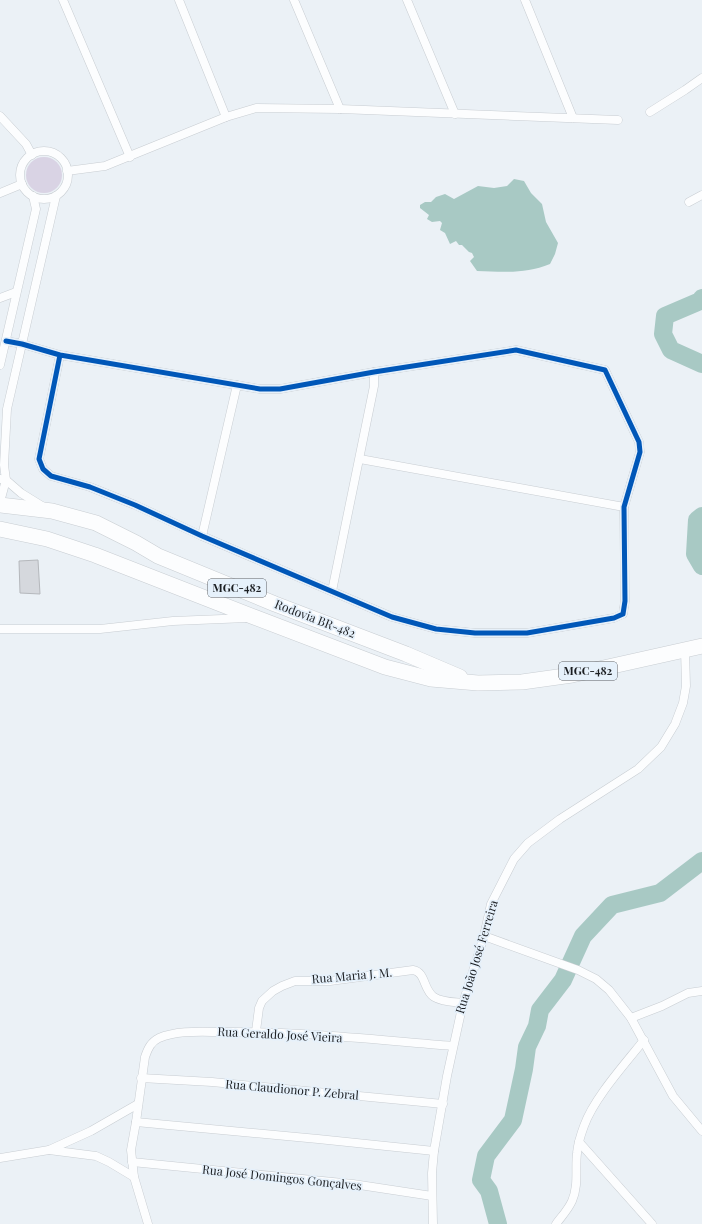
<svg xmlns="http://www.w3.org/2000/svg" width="702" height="1224" viewBox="0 0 702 1224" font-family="'Playfair Display',serif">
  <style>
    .green { fill: #d9d3e4 }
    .water { fill: #a8c9c4 }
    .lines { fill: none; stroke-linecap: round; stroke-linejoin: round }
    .river { stroke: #a8c9c4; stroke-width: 18 }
    .building { fill: #d5d8dd; stroke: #b5b8bc }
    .street-casing { stroke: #c8cdd2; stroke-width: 9 }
    .highway-casing { stroke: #c8cdd2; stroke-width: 16 }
    .street { stroke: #fcfdfe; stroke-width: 8 }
    .highway { stroke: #fcfdfe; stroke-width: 15 }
    .cycleway-casing { stroke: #e6f1fb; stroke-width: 8 }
    .cycleway { stroke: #0057b8; stroke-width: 5 }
    .labels { text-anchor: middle; stroke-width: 3.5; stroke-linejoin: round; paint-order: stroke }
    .shield { fill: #e6f1fb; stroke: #585d63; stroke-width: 1 }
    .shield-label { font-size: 11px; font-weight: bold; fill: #1b1e22 }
    .street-label { font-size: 12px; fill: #1b1e22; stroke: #e6f1fb }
  </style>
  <rect width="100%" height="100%" fill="#ebf1f6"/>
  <!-- green -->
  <circle class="green" cx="44" cy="175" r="18"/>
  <!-- water -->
  <path class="water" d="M514,179L524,181L531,193L542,204L546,222L558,243L555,254L550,264C525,274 503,272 477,271L470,261L474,257L472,253L469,252L462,245H459L456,241L450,244L445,233L440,230L442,223L440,221L432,222L427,219L429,215L420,208V205L425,202H431L436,197L445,194L454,199L478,186L494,188L507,186Z"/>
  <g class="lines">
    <!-- river -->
    <g class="river">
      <polyline points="702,298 700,301 665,316 663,334 671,350 702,364"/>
      <polyline points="702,516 697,520 695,554 702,566"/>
      <polyline points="498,1224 489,1191 481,1180 486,1156 513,1120 524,1069 527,1047 537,1026 540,1010 563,980 583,936 612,905 660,893 702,861"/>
    </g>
  </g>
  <!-- building -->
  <polygon class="building" points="38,560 40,594 20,593 19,561"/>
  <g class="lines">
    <!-- street casing -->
    <g class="street-casing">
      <g id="street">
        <polyline points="63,0 130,157"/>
        <polyline points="179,0 226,117"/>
        <polyline points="294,0 340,109"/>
        <polyline points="407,0 455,114"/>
        <polyline points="525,0 573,118"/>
        <polyline points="650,112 685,90 702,78"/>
        <polyline points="0,116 26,144 32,155"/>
        <circle cx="44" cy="175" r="24"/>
        <polyline points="67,171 105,166 226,117 256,108 340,109 618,120"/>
        <polyline points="0,193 22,184"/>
        <polyline points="689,202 702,195"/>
        <polyline points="0,298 16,292"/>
        <polyline points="6,341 22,344 60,355 260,389 280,389 374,372 516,350 605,370 639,442 640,452 624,507 625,601 623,614 614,618 527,633 475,633 436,629 392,617 202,536 135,505 90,487 51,476 43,469 39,459 60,355"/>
        <polyline points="0,365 36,209 33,196"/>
        <polyline points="360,459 624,507"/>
        <polyline points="0,479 6,480 21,493 42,506"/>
        <polyline points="0,502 6,480 4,465 7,409 56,196"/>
        <polyline points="202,536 237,385"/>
        <polyline points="332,591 374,386 374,372"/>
        <polyline points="0,629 100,629 173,621 247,618"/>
        <polyline points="484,936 578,970 596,979 609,990 631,1018 673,1096 702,1131"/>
        <polyline points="631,1018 662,1006 688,993 702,991"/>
        <path d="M256,1031L259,1008L262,1001L273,991L282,986L295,981H330L413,970C426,972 423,990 434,997C442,1002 453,1002 463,1003"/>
        <polyline points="141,1078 212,1082 443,1104"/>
        <polyline points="136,1122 318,1139 434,1151"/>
        <polyline points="579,1142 652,1224"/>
        <polyline points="0,1158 49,1150"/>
        <polyline points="132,1162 353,1184 432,1196"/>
        <polyline points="134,1177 109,1162 96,1156 49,1150 91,1131 138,1104"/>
        <path d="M148,1224L134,1177L131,1150L136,1122L145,1057C148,1048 151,1042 159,1038C178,1030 202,1032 222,1032C299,1031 376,1040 453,1046"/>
        <polyline points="433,1224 432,1173 434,1151 447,1076 463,1003 484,936 491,904 514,859 528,843 560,819 638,769 661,747 675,724 683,703 686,686 685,650"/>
        <path d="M556,1224C561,1217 568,1210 572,1201C579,1185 575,1169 577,1153C578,1143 581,1134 584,1126C594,1098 625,1064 644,1040"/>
      </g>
    </g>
    <!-- highway casing -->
    <g class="highway-casing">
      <g id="highway">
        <polyline points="0,505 52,511 96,523 136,543 158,556 275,604 406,654 460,677"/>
        <polyline points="0,529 47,539 95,555 254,617 385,667 431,679 478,683 522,682 572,675 702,646"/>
      </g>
    </g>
    <!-- street -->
    <use href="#street" class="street"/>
    <!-- highway -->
    <use href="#highway" class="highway"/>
    <!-- cycleway casing -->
    <g class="cycleway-casing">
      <polyline id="cycleway" points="6,341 22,344 60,355 260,389 280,389 374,372 516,350 605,370 639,442 640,452 624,507 625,601 623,614 614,618 527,633 475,633 436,629 392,617 202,536 135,505 90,487 51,476 43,469 39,459 60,355"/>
    </g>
    <!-- cycleway -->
    <use href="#cycleway" class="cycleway"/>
  </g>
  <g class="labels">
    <!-- shield labels -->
    <g class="shield">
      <rect x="208" y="579" width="58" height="18" rx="3"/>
      <rect x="559" y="662" width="58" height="18" rx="3"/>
    </g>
    <g class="shield-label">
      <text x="237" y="592">MGC-482</text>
      <text x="588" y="675">MGC-482</text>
    </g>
    <!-- street labels -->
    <g class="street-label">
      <text transform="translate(315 619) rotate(21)" y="4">Rodovia BR-482</text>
      <text transform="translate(477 957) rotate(-73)" y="4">Rua João José Ferreira</text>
      <text transform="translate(352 976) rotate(-5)" y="4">Rua Maria J. M.</text>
      <text transform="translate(280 1035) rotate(3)" y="4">Rua Geraldo José Vieira</text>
      <text transform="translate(292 1090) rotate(5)" y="4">Rua Claudionor P. Zebral</text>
      <text transform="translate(282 1178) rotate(6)" y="4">Rua José Domingos Gonçalves</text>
    </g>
  </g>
</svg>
